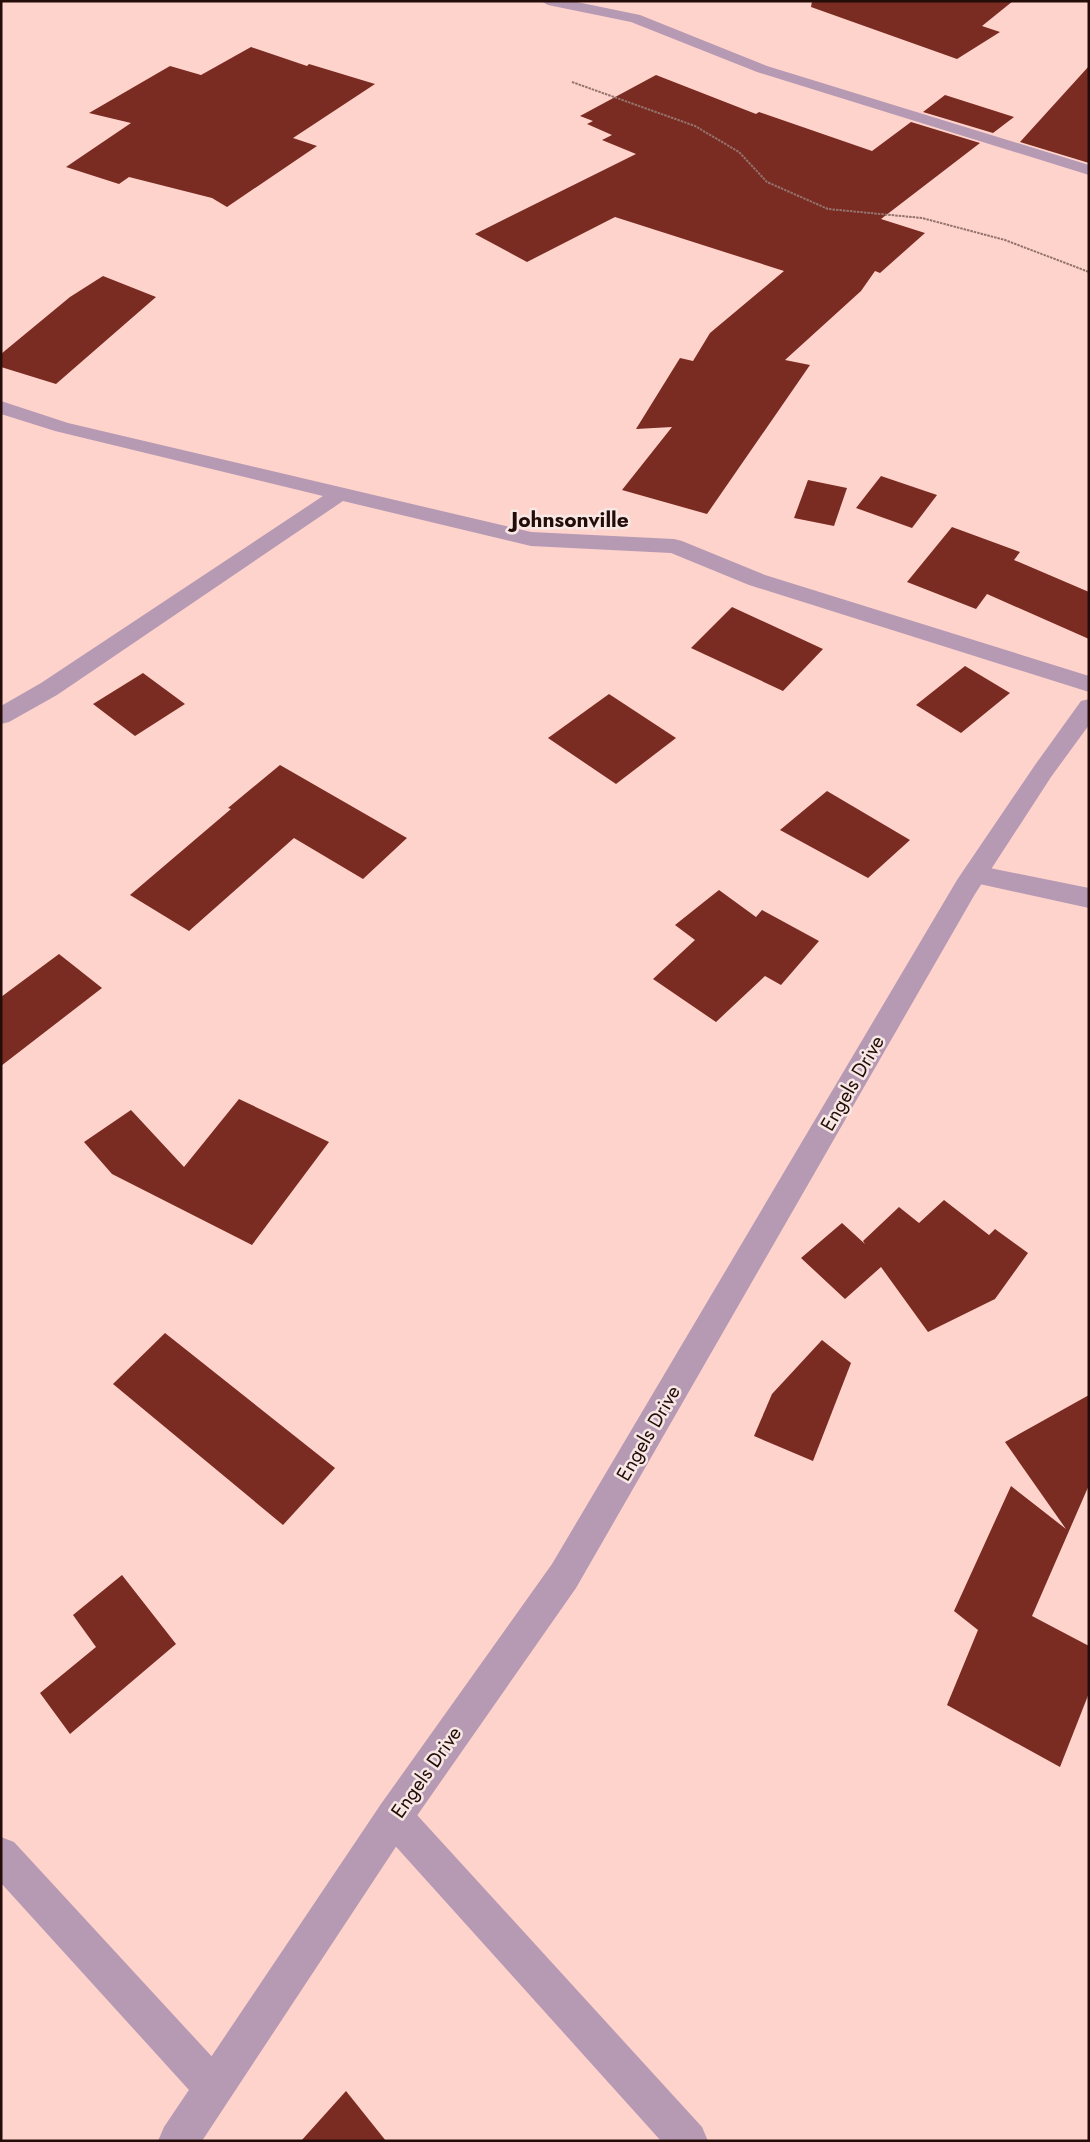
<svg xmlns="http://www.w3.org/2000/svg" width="1090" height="2142" viewBox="0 0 1090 2142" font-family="Jost,sans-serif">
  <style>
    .building { fill: #7a2b22 }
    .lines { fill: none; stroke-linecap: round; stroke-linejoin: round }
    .path { stroke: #94726d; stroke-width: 2; stroke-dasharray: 2.5 1; stroke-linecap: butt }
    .minor { fill: #b699b3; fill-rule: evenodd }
    .tertiary { fill: #b699b3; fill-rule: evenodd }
    .labels { text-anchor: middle; stroke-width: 5; stroke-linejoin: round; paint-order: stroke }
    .street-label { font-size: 20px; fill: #240c09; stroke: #f7e8e5 }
    .far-district-label { font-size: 21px; font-weight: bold; fill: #240c09; stroke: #f7e8e5 }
  </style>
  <rect width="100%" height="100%" fill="#fed3cc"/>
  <!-- building -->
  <g class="building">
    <polygon points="812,1 1013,1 982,26 1000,32 957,59 811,7"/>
    <polygon points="251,47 307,66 309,64 375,84 293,138 317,146 227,207 212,198 129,177 119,184 66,167 131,123 89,113 170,66 201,75"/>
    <polygon points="1089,66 1089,163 1020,142"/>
    <polygon points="656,75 756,114 759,112 872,151 911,122 980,143 881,219 925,233 880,273 875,271 861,291 785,360 810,365 707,514 622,490 672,427 636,429 680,358 693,361 710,333 784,271 615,217 527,262 475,234 636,154 602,140 612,135 587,124 593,121 580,116"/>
    <polygon points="945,95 1014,117 993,133 923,112"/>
    <polygon points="103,276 156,297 56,384 1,367 1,354 70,297"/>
    <polygon points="881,476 937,495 912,528 856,508"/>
    <polygon points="808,480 847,488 834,526 794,518"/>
    <polygon points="952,527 1020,552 1014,560 1089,592 1089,639 987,594 976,609 907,582"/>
    <polygon points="732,607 823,649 783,691 691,648"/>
    <polygon points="965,666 1010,693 961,733 916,705"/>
    <polygon points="143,673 185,704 135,736 93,704"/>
    <polygon points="609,694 676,738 616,784 548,738"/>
    <polygon points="280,765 407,838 363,879 294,838 189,931 130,895 231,809 228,808"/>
    <polygon points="827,791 910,840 868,878 780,830"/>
    <polygon points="719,890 756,917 762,910 819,941 781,985 765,976 716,1022 653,979 695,940 675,925"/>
    <polygon points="59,954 102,988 1,1066 1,997"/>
    <polygon points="239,1099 329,1142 252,1245 112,1174 84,1142 131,1110 184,1167"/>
    <polygon points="944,1200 989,1235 995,1229 1028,1253 995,1299 928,1332 881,1267 845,1299 801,1258 842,1223 865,1244 863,1241 899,1207 919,1223"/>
    <polygon points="165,1333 335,1468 283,1525 113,1384"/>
    <polygon points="822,1340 851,1363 813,1461 754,1436 772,1394"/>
    <polygon points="1089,1395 1089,1485 1032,1616 1089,1646 1089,1693 1060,1767 947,1705 978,1630 954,1611 1011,1486 1066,1529 1005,1442"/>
    <polygon points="122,1575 176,1644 70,1734 40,1693 96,1647 73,1615"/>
    <polygon points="346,2091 386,2141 301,2141"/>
  </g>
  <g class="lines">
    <!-- path -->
    <polyline class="path" points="572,82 695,126 739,152 767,182 828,209 922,218 1005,240 1089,272"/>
    <!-- minor -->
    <g class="minor">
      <polygon points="541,1 572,1 640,15 767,66 1089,165 1089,175 757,72 631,22 548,5"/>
      <polygon points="1,401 68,423 531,532 674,539 682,541 765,575 1089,676 1089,692 749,585 671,553 531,546 343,501 57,695 9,722 1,724 1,706 41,683 323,496 55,431 1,414"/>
      <polygon points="975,865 1089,888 1089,908 966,881 962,874 966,867"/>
      <polygon points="394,1799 407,1804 702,2127 708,2141 661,2141 381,1830 376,1817 381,1804"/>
      <polygon points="1,1837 14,1842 227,2073 233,2087 227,2101 213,2107 199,2101 1,1883"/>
    </g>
    <!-- tertiary -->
    <polygon class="tertiary" points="1089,699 1089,725 1051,777 975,894 576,1588 407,1830 202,2141 158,2141 164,2127 381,1804 552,1564 957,880 1035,765 1081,701"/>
  </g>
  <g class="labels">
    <!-- street labels -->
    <g class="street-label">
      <text transform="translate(852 1083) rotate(-60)" y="7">Engels Drive</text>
      <text transform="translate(648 1433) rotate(-60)" y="7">Engels Drive</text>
      <text transform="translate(426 1772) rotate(-55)" y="7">Engels Drive</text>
    </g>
    <!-- far-district labels -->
    <g class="far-district-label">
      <text x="570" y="527">Johnsonville</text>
    </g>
  </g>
  <!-- border -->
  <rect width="1090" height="2142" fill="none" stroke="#240c09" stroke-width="5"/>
</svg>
